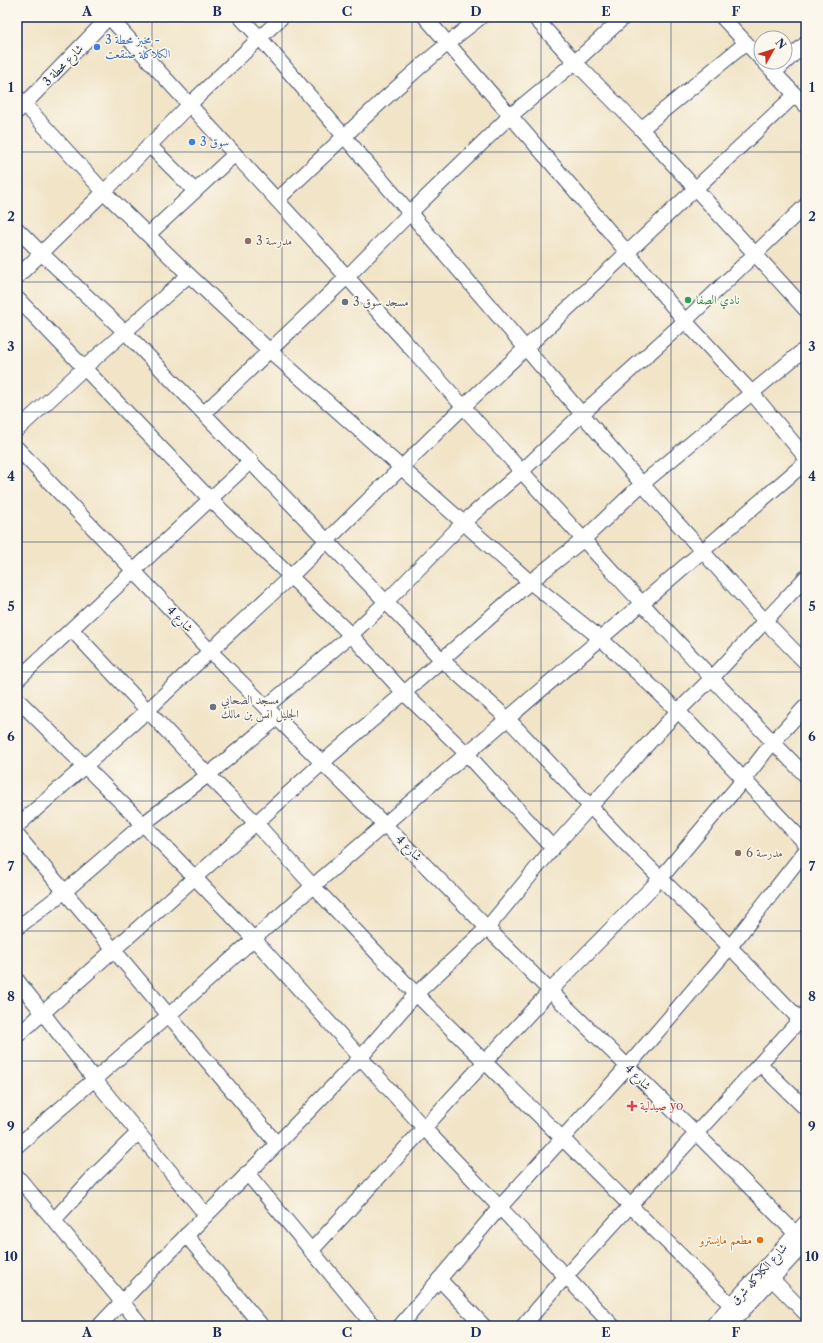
<svg xmlns="http://www.w3.org/2000/svg" width="823" height="1343" viewBox="0 0 823 1343" font-family="'Libre Caslon Text',Amiri,serif">
  <style>
    .lines { fill: none; stroke-linecap: round; stroke-linejoin: round }
    .minor-casing { stroke: #3b4a6e; stroke-width: 16 }
    .minor { stroke: #fff; stroke-width: 14 }
    .grid { fill: none; stroke: #1b2f5e; stroke-width: 1; stroke-opacity: 0.55 }
    .shop-dot { fill: #3f7fe0; stroke: #fbf7ec; stroke-width: 1.5 }
    .education-dot { fill: #8d6e63; stroke: #fbf7ec; stroke-width: 1.5 }
    .leisure-dot { fill: #2e9e5b; stroke: #fbf7ec; stroke-width: 1.5 }
    .worship-dot { fill: #6b7280; stroke: #fbf7ec; stroke-width: 1.5 }
    .health-dot { fill: #e0444e; stroke: #fbf7ec; stroke-width: 1.5 }
    .food-dot { fill: #e8710a; stroke: #fbf7ec; stroke-width: 1.5 }
    .labels { text-anchor: middle; stroke-width: 3; stroke-linejoin: round; paint-order: stroke }
    .shop-label { font-size: 12px; fill: #366cbe; stroke: #fbf7ec; text-anchor: start }
    .street-label { font-size: 12px; fill: #1b2f5e; stroke: #fbf7ec }
    .education-label { font-size: 12px; fill: #785e54; stroke: #fbf7ec; text-anchor: start }
    .leisure-label { font-size: 12px; fill: #27864d; stroke: #fbf7ec; text-anchor: start }
    .worship-label { font-size: 12px; fill: #5b616d; stroke: #fbf7ec; text-anchor: start }
    .health-label { font-size: 12px; fill: #be3a42; stroke: #fbf7ec; text-anchor: start }
    .food-label { font-size: 12px; fill: #c56008; stroke: #fbf7ec; text-anchor: end }
    .neatline { fill: none; stroke: #1b2f5e; stroke-width: 1.5 }
    .grid-label { font-size: 13px; text-anchor: middle; font-weight: bold; fill: #1b2f5e }
  </style>
  <rect width="100%" height="100%" fill="#fbf7ec"/>
  <filter id="ink" filterUnits="userSpaceOnUse"><feTurbulence type="fractalNoise" baseFrequency=".025" numOctaves="2"/><feDisplacementMap in="SourceGraphic" scale="8" xChannelSelector="R" yChannelSelector="G"/><feConvolveMatrix kernelMatrix="1 2 1 2 8 2 1 2 1" color-interpolation-filters="sRGB"/></filter>
  <filter id="wash" filterUnits="userSpaceOnUse"><feTurbulence type="fractalNoise" baseFrequency=".012" numOctaves="4" result="noise"/><feDisplacementMap in="SourceGraphic" scale="16" xChannelSelector="R" yChannelSelector="G"/><feGaussianBlur stdDeviation="0.9" result="paint"/><feColorMatrix in="noise" values="0 0 0 0 0 0 0 0 0 0 0 0 0 0 0 0 0 1.4 0 .05"/><feComposite in="paint" operator="in"/></filter>
  <g filter="url(#wash)">
    <rect width="100%" height="100%" fill="#f1e4c7"/>
  </g>
  <g filter="url(#ink)">
    <g class="lines">
      <!-- minor casing -->
      <g class="minor-casing">
        <g id="minor">
          <path d="M109,17C189,104 268,190 347,277C498,445 648,615 806,776"/>
          <polyline points="240,17 260,38 642,484 765,621 806,663"/>
          <polyline points="425,17 572,187 685,321 752,393 806,458"/>
          <polyline points="534,17 575,62 641,129 806,310"/>
          <polyline points="722,17 761,59"/>
          <polyline points="764,62 806,106"/>
          <polyline points="774,73 806,43"/>
          <polyline points="17,96 104,192 189,275 269,350 530,582 600,638 678,711 806,844"/>
          <polyline points="17,112 109,17"/>
          <polyline points="641,129 746,43"/>
          <polyline points="149,145 194,190"/>
          <path d="M277,200C343,138 409,72 481,17"/>
          <polyline points="17,229 41,253 125,332 442,660 508,719 620,838 730,947 806,1026"/>
          <polyline points="148,235 235,154"/>
          <polyline points="17,277 104,192 190,104 282,17"/>
          <polyline points="17,298 210,499 351,635 404,693 467,754 553,848"/>
          <polyline points="204,413 347,277 410,213 510,116 575,62 624,17"/>
          <polyline points="17,430 84,368 189,275"/>
          <polyline points="17,448 210,651 277,718 385,825 550,991 696,1133 805,1243"/>
          <polyline points="72,630 208,775 256,823 313,886 416,994 731,1305"/>
          <polyline points="17,680 251,461"/>
          <polyline points="17,699 143,824 254,939 424,1128 613,1326"/>
          <polyline points="266,707 351,635 387,601 464,522 521,472 583,413 685,321 806,205"/>
          <polyline points="17,826 147,711 210,651 290,577 463,407 795,95"/>
          <polyline points="17,835 277,1144"/>
          <polyline points="17,928 64,892 143,824 208,775 277,718"/>
          <polyline points="17,980 95,1080 206,1215"/>
          <polyline points="17,1036 256,823 322,763 404,693 530,582 584,539 642,484 806,348"/>
          <polyline points="760,1064 806,1109"/>
          <polyline points="17,1146 169,1015 313,886 806,462"/>
          <polyline points="247,1173 374,1326"/>
          <polyline points="17,1176 142,1326"/>
          <polyline points="54,1220 95,1175 138,1133"/>
          <polyline points="186,1235 262,1326"/>
          <polyline points="311,1251 550,991 660,879 744,779 773,742 806,706"/>
          <polyline points="439,1279 484,1326"/>
          <polyline points="772,1279 806,1314"/>
          <polyline points="99,1326 154,1268 277,1144 361,1057 416,994 488,927 553,848 590,807 678,711 712,678 806,577"/>
          <polyline points="400,1326 500,1207 628,1066 730,947 806,850"/>
          <polyline points="523,1326 565,1277 806,1013"/>
          <polyline points="712,1326 806,1222"/>
          <polyline points="729,1326 806,1242"/>
        </g>
      </g>
      <!-- minor -->
      <use href="#minor" class="minor"/>
    </g>
  </g>
  <!-- grid -->
  <path class="grid" d="M152,17V1326M282,17V1326M412,17V1326M541,17V1326M671,17V1326M17,152H806M17,282H806M17,412H806M17,542H806M17,672H806M17,801H806M17,931H806M17,1061H806M17,1191H806"/>
  <!-- markers -->
  <g class="shop-dot">
    <circle cx="97" cy="47" r="4"/>
    <circle cx="192" cy="142" r="4"/>
  </g>
  <g class="education-dot">
    <circle cx="248" cy="241" r="4"/>
    <circle cx="738" cy="853" r="4"/>
  </g>
  <circle class="leisure-dot" cx="688" cy="300" r="4"/>
  <g class="worship-dot">
    <circle cx="345" cy="302" r="4"/>
    <circle cx="213" cy="707" r="4"/>
  </g>
  <path class="health-dot" d="M630 1100h4v4h4v4h-4v4h-4v-4h-4v-4h4z"/>
  <circle class="food-dot" cx="760" cy="1240" r="4"/>
  <g class="labels">
    <!-- shop labels -->
    <g class="shop-label">
      <text x="105" y="44">مخبز محطة 3 -<tspan x="105" dy="14">الكلاكلة صنقعت</tspan></text>
      <text x="200" y="146">سوق 3</text>
    </g>
    <!-- street labels -->
    <g class="street-label">
      <text transform="translate(63 65) rotate(-46)" y="4">شارع محطة 3</text>
      <text transform="translate(180 619) rotate(46)" y="4">شارع 4</text>
      <text transform="translate(409 848) rotate(45)" y="4">شارع 4</text>
      <text transform="translate(638 1077) rotate(45)" y="4">شارع 4</text>
      <text transform="translate(759 1274) rotate(-48)" y="4">شارع الكلاكله شرق</text>
    </g>
    <!-- education labels -->
    <g class="education-label">
      <text x="256" y="245">مدرسة 3</text>
      <text x="746" y="857">مدرسة 6</text>
    </g>
    <!-- leisure labels -->
    <g class="leisure-label">
      <text x="696" y="304">نادي الصفا</text>
    </g>
    <!-- worship labels -->
    <g class="worship-label">
      <text x="353" y="306">مسجد سوق 3</text>
      <text x="221" y="704">مسجد الصحابي<tspan x="221" dy="14">الجليل انس بن مالك</tspan></text>
    </g>
    <!-- health labels -->
    <g class="health-label">
      <text x="640" y="1110">صيدلية yo</text>
    </g>
    <!-- food labels -->
    <g class="food-label">
      <text x="752" y="1244">مطعم مايسترو</text>
    </g>
  </g>
  <!-- margin -->
  <rect width="823" height="1343" fill="none" stroke="#fbf7ec" stroke-width="44"/>
  <!-- north arrow -->
  <g transform="translate(773 50) rotate(51)"><circle r="19" fill="#fbf7ec" stroke="#a1a7b3"/>
  <path d="M0-3L7 15L0 10L-7 15Z" fill="#c8321e"/>
  <text y="-6" font-size="11" font-weight="bold" text-anchor="middle" fill="#1b2f5e">N</text>
  </g>
  <rect x="22" y="22" width="779" height="1299" class="neatline"/>
  <g class="grid-label">
    <text x="87" y="16">A</text>
    <text x="217" y="16">B</text>
    <text x="347" y="16">C</text>
    <text x="476" y="16">D</text>
    <text x="606" y="16">E</text>
    <text x="736" y="16">F</text>
    <text x="11" y="92">1</text>
    <text x="812" y="92">1</text>
    <text x="11" y="221">2</text>
    <text x="812" y="221">2</text>
    <text x="11" y="351">3</text>
    <text x="812" y="351">3</text>
    <text x="11" y="481">4</text>
    <text x="812" y="481">4</text>
    <text x="11" y="611">5</text>
    <text x="812" y="611">5</text>
    <text x="11" y="741">6</text>
    <text x="812" y="741">6</text>
    <text x="11" y="871">7</text>
    <text x="812" y="871">7</text>
    <text x="11" y="1001">8</text>
    <text x="812" y="1001">8</text>
    <text x="11" y="1131">9</text>
    <text x="812" y="1131">9</text>
    <text x="11" y="1261">10</text>
    <text x="812" y="1261">10</text>
    <text x="87" y="1337">A</text>
    <text x="217" y="1337">B</text>
    <text x="347" y="1337">C</text>
    <text x="476" y="1337">D</text>
    <text x="606" y="1337">E</text>
    <text x="736" y="1337">F</text>
  </g>
</svg>
